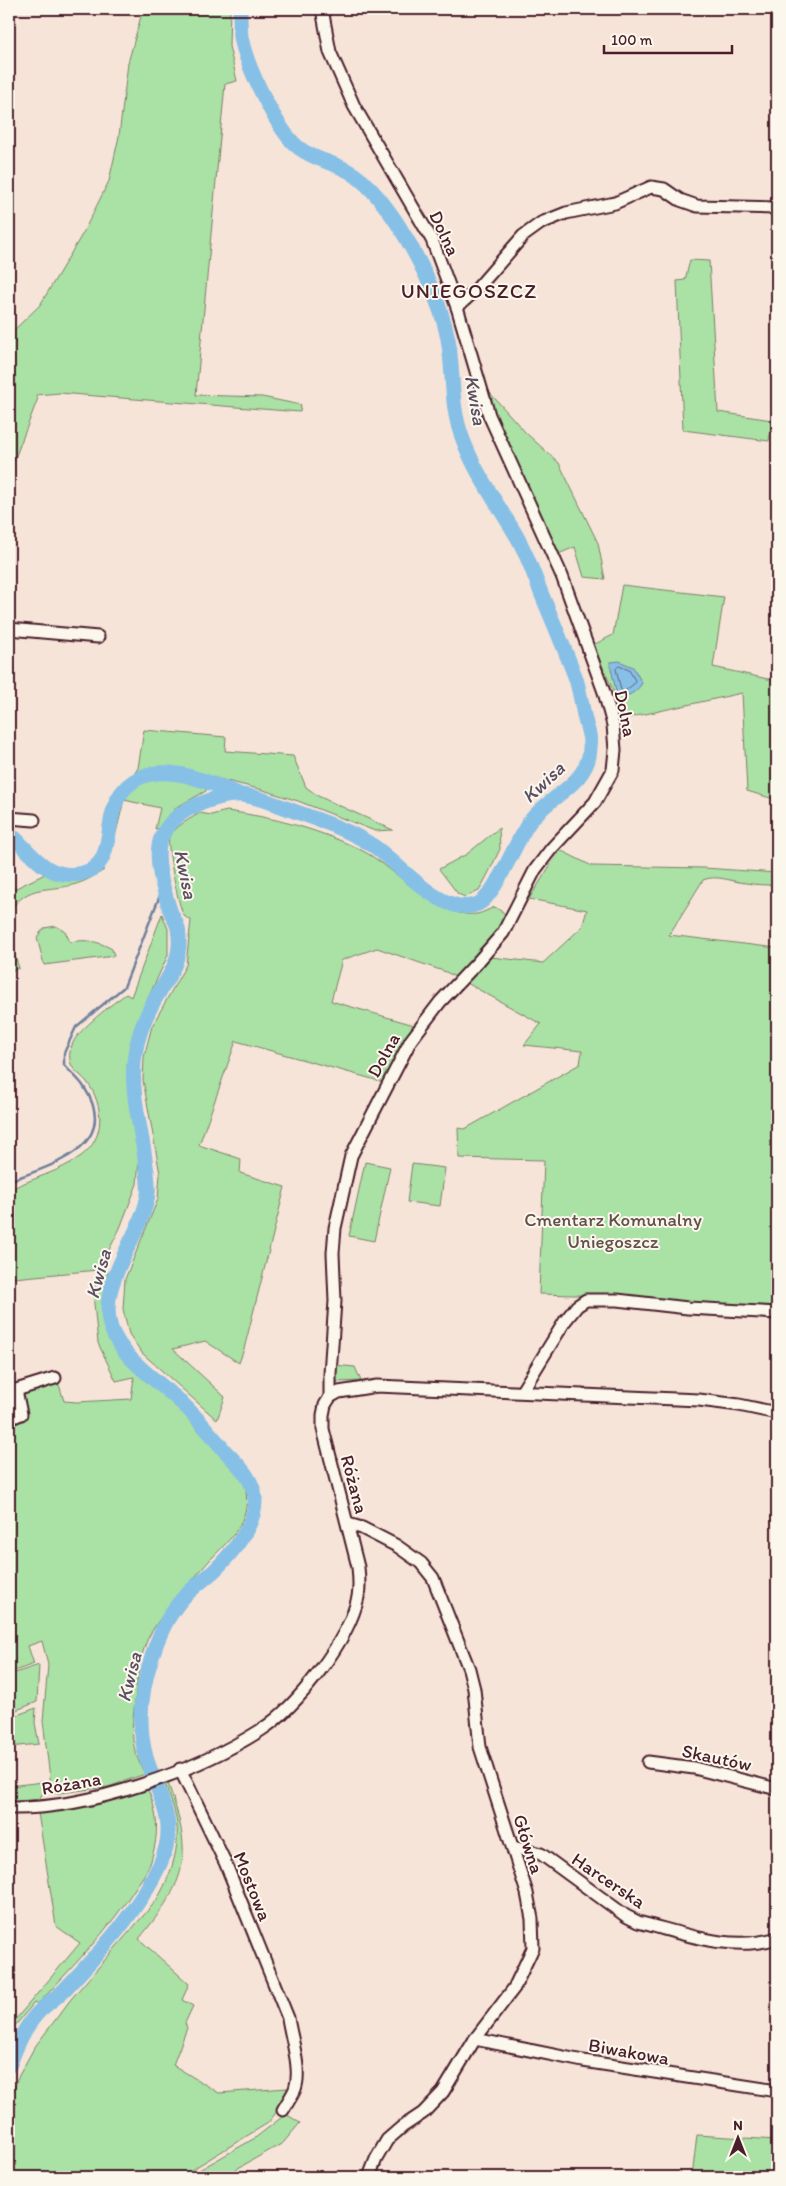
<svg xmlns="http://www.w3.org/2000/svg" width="786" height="2186" viewBox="0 0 786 2186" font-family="Itim,sans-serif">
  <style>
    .green { fill: #aae1a5; stroke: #7a8068 }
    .water { fill: #87c0e6; stroke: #6f809b }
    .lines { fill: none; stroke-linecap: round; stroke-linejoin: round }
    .shore { stroke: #625f76; stroke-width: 1 }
    .stream { stroke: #6f809b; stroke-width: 2.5 }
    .river { stroke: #87c0e6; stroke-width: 15 }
    .minor-casing { stroke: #4a1f2b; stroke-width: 15 }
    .minor { stroke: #fbf7ec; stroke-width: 11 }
    .labels { text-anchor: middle; stroke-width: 4; stroke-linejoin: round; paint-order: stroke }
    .street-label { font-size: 19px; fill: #4a1f2b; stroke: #fbf7ec }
    .park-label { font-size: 19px; fill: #62504a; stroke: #fbf7ec }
    .water-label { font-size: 20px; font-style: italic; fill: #5c4f63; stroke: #fbf7ec }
    .quarter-label { font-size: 21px; letter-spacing: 1px; fill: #4a1f2b; stroke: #fbf7ec }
  </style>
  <rect width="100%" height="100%" fill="#f7e4d8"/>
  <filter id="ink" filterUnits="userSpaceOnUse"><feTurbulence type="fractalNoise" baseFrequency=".02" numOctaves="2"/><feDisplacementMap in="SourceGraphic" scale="10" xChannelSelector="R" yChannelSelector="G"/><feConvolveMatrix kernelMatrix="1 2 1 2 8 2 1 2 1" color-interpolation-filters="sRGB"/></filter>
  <g filter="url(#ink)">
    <!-- green -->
    <g class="green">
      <polygon points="143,9 230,9 229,46 237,81 225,84 196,395 262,397 301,405 300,412 83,395 60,393 36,395 38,398 9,474 9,331 14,330 40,305 83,233 109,181 119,136 128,63"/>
      <polygon points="690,260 709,261 718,412 772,420 769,441 683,430 677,281 685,280"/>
      <polygon points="481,376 490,393 526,433 559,463 598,543 605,579 584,577 575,547 556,555 494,417"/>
      <polygon points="622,585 724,597 713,667 777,681 777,800 747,791 742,693 618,720 613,690 593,645 613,635"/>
      <polygon points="144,730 226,737 225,751 293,756 306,787 318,796 393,830 375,831 298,801 263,790 211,777 176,769 154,767 134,774 138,768"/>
      <path d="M167,777C180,779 193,779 206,786V791L175,808L163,827L155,829L160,808L124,800L115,837C113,813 120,785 147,779C153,777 160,778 167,777Z"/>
      <path d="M227,811C272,817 318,829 359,849C396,866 433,919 477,914C483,913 489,909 495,907L507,915L459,979L446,972L377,948L342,960L331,1001L414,1025L383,1082L236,1041L199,1145L241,1159L240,1173L285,1187L244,1349L239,1363L205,1341L173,1349L225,1397L217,1420L142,1353L129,1334L123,1309L125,1279L158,1199L160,1174L143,1080L144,1057L152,1026L186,965L191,920C190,920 185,917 184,916C179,909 166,845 169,837C174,827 191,818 200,813L211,815Z"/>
      <polygon points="499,828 500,849 489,872 479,891 465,897 458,894 439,869 467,854"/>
      <path d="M560,850L592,866L704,868L777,873V885C767,885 756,885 746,883C732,882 717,874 703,880L669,935L777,948V1315L611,1296L539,1294L544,1160L459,1158L458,1128L465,1129L580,1064L582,1051L524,1045L541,1024L465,982L491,957L543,963L582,927L587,910L529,899Z"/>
      <path d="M104,870C95,876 86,881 76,884C46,893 30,882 9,912V894L12,890L45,874L63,878L92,875Z"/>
      <path d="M162,914L168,929V955L139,1018L127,1066L131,1107L140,1146L137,1184L120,1228L99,1270L108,1272L104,1319L111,1343L173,1402L244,1481C247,1493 248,1503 244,1515C238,1534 223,1546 210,1560C190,1583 168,1605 152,1631C140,1650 137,1679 135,1701C131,1732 130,1746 145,1774L108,1787L52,1794L43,1721L48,1665L42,1641L28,1646L34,1664L9,1673V1388L56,1375L64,1401L77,1402L131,1399L134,1377L116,1381L98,1343L93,1294L98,1270L14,1278L11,1260L9,1258V1190C32,1178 60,1172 81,1156C106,1138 104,1105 87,1082C83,1077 77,1073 73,1068C68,1060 69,1051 73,1043C77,1031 114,1002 126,994L131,997Z"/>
      <path d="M56,926L65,931L70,942C86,939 98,941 112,949L114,956L44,965L37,937L44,928Z"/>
      <polygon points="9,938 19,968 9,972"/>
      <polygon points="365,1162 390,1167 374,1241 349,1236"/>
      <polygon points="412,1164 445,1168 440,1206 407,1202"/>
      <polygon points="334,1365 355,1367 361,1381 337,1382"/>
      <polygon points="39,1665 37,1702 9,1713 9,1675"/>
      <polygon points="36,1708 35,1723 39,1744 9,1747 9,1718"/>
      <polygon points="43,1782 44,1792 39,1799 9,1802 9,1786"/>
      <path d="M168,1783C194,1858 188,1878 139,1939L189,1984L182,2000L193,2006L185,2023L187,2028L173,2065L219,2093L287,2088L288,2097L268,2123L188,2172L183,2177H9V2110L17,2079L34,2048L71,1999L156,1901C171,1876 181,1847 176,1818C174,1806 169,1795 165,1784Z"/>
      <path d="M148,1790C158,1813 159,1833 152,1857C150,1868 142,1878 136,1887C109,1930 72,1967 38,2004L34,2003L14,2027L10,2026L80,1943L56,1926L38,1813L95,1805Z"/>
      <polygon points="286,2114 300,2123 283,2143 222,2177 187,2177 255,2138"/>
      <polygon points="697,2135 777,2140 777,2177 692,2177"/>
    </g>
    <!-- water -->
    <path class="water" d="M619,661L633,667L642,683C638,691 626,699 617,696L610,664L611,662Z"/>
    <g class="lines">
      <!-- shore -->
      <polygon class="shore" points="619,666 629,670 636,682 624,692 621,690 616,669"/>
      <!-- stream -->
      <path class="stream" d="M9,1181C49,1166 123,1147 84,1087C79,1079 70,1072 64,1065V1053L76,1027L124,987L164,885"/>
      <!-- river -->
      <g class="river">
        <path d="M9,836L15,838C34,857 48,878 78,874C128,867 90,800 141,777C170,764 209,783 237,793"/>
        <path d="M9,2066C16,2048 23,2030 35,2016C44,2005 57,1998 66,1988C101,1951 139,1910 160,1864C180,1821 158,1797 146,1757C137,1724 141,1691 151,1660C158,1636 167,1616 183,1598C193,1587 205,1579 215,1570C233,1552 257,1524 255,1497C252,1477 239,1466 225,1451C213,1437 201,1422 188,1409C163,1383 123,1362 111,1328C96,1284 143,1234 148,1194C149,1190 147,1170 146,1166C142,1129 129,1091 135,1054C138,1036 145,1017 154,1001C166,980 181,963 179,937C178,921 175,924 170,910C164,891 154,861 160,841C165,824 183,810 199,804C212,799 227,794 240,795C258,796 277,805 294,811C321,821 347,829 372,845C399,862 442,919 478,904C495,897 516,840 530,821C549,796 589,784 590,748C591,736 588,732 585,720C582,706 580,692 576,679C566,652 555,626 544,600C535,579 528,555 516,535C497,503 475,473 462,437C450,405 454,372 448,339C441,302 418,256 397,223C385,205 369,183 350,172C334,162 314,160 299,148C277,131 246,65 241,37C240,28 240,17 240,9"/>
      </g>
      <!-- minor casing -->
      <g class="minor-casing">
        <g id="minor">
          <polyline points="322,9 330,52 354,106 432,240 457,307 489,415 562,576 604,692 613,725 615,750 613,770 595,802 551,849 535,870 503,933 476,964 440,1002 411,1040 351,1156 335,1228 333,1253 335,1301 330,1374 330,1397"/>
          <polyline points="457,307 475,291 523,236 541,223 566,213 615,203 651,187 664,189 680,200 697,206 777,208"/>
          <polyline points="9,629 98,637"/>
          <polyline points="9,818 34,820"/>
          <polyline points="522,1391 565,1321 577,1306 586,1300 617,1300 688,1308 777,1313"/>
          <polyline points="9,1419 21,1414 16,1390 55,1378"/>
          <polyline points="348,1524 362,1528 397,1546 421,1563 433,1578 469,1669 474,1689 480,1747 527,1893 532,1919 533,1948 514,1988 475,2039 443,2092 423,2113 402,2127 387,2140 376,2159 369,2177"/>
          <polyline points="648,1762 694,1768 777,1789"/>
          <path d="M180,1769L225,1862L288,2018C291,2038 302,2070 295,2089C292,2096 287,2103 283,2110"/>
          <path d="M9,1808C87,1810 195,1772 261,1730C297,1707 349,1640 358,1597C360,1587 359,1577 358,1567L323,1429V1415L325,1405L330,1397L339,1392L377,1386L699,1400L739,1405L777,1413"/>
          <path d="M513,1847L541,1854L626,1916L638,1922C683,1933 732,1953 777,1938"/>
          <polyline points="475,2039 583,2061 777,2091"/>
        </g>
      </g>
      <!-- minor -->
      <use href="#minor" class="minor"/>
    </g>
  </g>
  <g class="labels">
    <!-- street labels -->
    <g class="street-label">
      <text transform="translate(445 233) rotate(65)" y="7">Dolna</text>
      <text transform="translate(626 713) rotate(78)" y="7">Dolna</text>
      <text transform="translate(383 1055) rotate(-61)" y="7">Dolna</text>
      <text transform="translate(355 1484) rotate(75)" y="7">Różana</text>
      <text transform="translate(717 1757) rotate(12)" y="7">Skautów</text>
      <text transform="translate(71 1783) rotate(-10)" y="7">Różana</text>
      <text transform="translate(529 1844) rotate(72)" y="7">Główna</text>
      <text transform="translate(609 1880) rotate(34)" y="7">Harcerska</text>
      <text transform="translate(253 1886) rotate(68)" y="7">Mostowa</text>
      <text transform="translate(629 2051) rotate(10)" y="7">Biwakowa</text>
    </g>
    <!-- park labels -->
    <g class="park-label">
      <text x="613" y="1226">Cmentarz Komunalny<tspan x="613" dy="22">Uniegoszcz</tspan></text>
    </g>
    <!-- water labels -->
    <g class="water-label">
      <text transform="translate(476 400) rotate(80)" y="7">Kwisa</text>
      <text transform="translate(543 782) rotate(-43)" y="7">Kwisa</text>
      <text transform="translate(186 874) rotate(78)" y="7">Kwisa</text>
      <text transform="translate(98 1274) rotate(-75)" y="7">Kwisa</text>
      <text transform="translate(129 1677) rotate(-76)" y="7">Kwisa</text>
    </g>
    <!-- quarter labels -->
    <g class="quarter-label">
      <text x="469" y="298">UNIEGOSZCZ</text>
    </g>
  </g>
  <!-- margin -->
  <rect width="786" height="2186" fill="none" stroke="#fbf7ec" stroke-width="30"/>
  <rect x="15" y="15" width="756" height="2156" fill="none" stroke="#4a1f2b" stroke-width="2" filter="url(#ink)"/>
  <!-- north arrow -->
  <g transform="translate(738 2138)" stroke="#fbf7ec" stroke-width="4" paint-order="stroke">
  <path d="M0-4L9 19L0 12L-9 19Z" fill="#4a1f2b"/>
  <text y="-8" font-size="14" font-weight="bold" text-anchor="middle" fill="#4a1f2b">N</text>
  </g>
  <!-- scale -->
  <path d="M604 45v8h128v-8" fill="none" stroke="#4a1f2b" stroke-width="2.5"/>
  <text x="611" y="45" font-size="15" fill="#4a1f2b" stroke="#fbf7ec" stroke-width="4" paint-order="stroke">100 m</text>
</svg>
